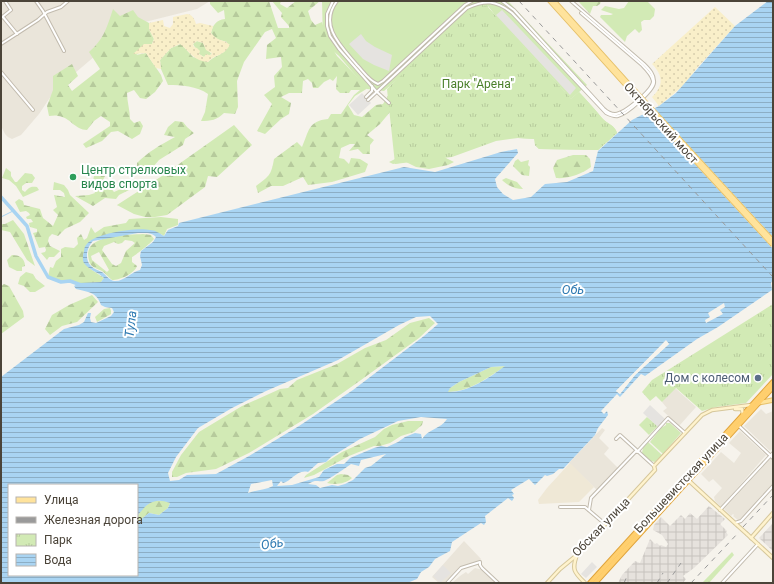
<svg xmlns="http://www.w3.org/2000/svg" width="774" height="584" viewBox="0 0 774 584" font-family="Roboto,sans-serif">
  <style>
    .residential { fill: #eae5da }
    .industrial { fill: url(#industrial-grid) }
    .education { fill: #efe8d6 }
    .green { fill: #d2eab5 }
    .forest { fill: url(#forest-firs); fill-rule: evenodd }
    .sand { fill: url(#sand-dots); fill-rule: evenodd }
    .park { fill: url(#park-tufts) }
    .parking { fill: #e5e3e0 }
    .water { fill: url(#water-rules); fill-rule: evenodd }
    .pier { fill: #f6f3ec }
    .lines { fill: none; stroke-linecap: round; stroke-linejoin: round }
    .stream { stroke: #a9d4f2; stroke-width: 1 }
    .river { stroke: #a9d4f2; stroke-width: 3.5 }
    .street-casing { stroke: #c2bbae; stroke-width: 4 }
    .secondary-casing { stroke: #d6c79b; stroke-width: 4.5 }
    .primary-casing { stroke: #e6c16a; stroke-width: 5.5 }
    .highway-casing { stroke: #e0a43c; stroke-width: 6 }
    .street { stroke: #fff; stroke-width: 2 }
    .secondary { stroke: #fff3cd; stroke-width: 2.5 }
    .primary { stroke: #ffe39c; stroke-width: 3.5 }
    .highway { stroke: #ffcf6e; stroke-width: 4 }
    .rail { stroke: #9a9a9a; stroke-width: 1; stroke-dasharray: 5 5; stroke-linecap: butt }
    .secondary-bridge-casing { stroke: #d6c79b; stroke-width: 4.5; stroke-linecap: butt }
    .primary-bridge-casing { stroke: #e6c16a; stroke-width: 5.5; stroke-linecap: butt }
    .secondary-bridge { stroke: #fff3cd; stroke-width: 2.5 }
    .primary-bridge { stroke: #ffe39c; stroke-width: 3.5 }
    .leisure-dot { fill: #2e9e5b; stroke: #fff; stroke-width: 1.5 }
    .service-dot { fill: #5c6f8a; stroke: #fff; stroke-width: 1.5 }
    .labels { text-anchor: middle; stroke-width: 4; stroke-linejoin: round; paint-order: stroke }
    .park-label { font-size: 12px; fill: #4a7f2a; stroke: #fff }
    .street-label { font-size: 12px; fill: #4b4439; stroke: #fff }
    .leisure-label { font-size: 12px; fill: #27864d; stroke: #fff; text-anchor: start }
    .service-label { font-size: 12px; fill: #4e5e75; stroke: #fff; text-anchor: end }
    .water-label { font-size: 13px; font-style: italic; fill: #2e7ab2; stroke: #fff }
  </style>
  <defs>
    <pattern id="industrial-grid" width="8" height="8" patternUnits="userSpaceOnUse"><rect width="8" height="8" fill="#e6e2dd"/><path d="M0 4h8M4 0v8" fill="none" stroke="#c7c3be"/></pattern>
    <pattern id="forest-firs" width="22" height="20" patternUnits="userSpaceOnUse"><rect width="22" height="20" fill="#d2eab5"/><path d="M5 1l3.5 6h-7zM16 11l3.5 6h-7z" fill="#b6ca9c"/></pattern>
    <pattern id="sand-dots" width="8" height="8" patternUnits="userSpaceOnUse"><rect width="8" height="8" fill="#f9efc9"/><path d="M2 2h.1M6 6h.1" fill="none" stroke="#d7cead" stroke-width="1.8" stroke-linecap="round"/></pattern>
    <pattern id="park-tufts" width="24" height="20" patternUnits="userSpaceOnUse"><rect width="24" height="20" fill="#d2eab5"/><path d="M3 7l-1-3M5 7V3M7 7l1-3M15 17l-1-3M17 17v-4M19 17l1-3" fill="none" stroke="#b6ca9c"/></pattern>
    <pattern id="water-rules" width="6" height="5" patternUnits="userSpaceOnUse"><rect width="6" height="5" fill="#a9d4f2"/><path d="M0 2.5h6" fill="none" stroke="#8caec5"/></pattern>
  </defs>
  <rect width="100%" height="100%" fill="#f6f3ec"/>
  <!-- residential -->
  <g class="residential">
    <polygon points="1,1 210,1 197,9 141,23 102,50 55,90 39,114 21,135 12,139 8,137 5,134 1,126"/>
    <polygon points="675,388 696,407 679,426 663,411 667,408 662,402"/>
    <polygon points="761,409 766,414 773,411 773,448 770,451 744,426"/>
    <polygon points="602,428 605,430 599,438 609,448 604,454 618,468 597,490 569,463"/>
    <polygon points="740,431 766,455 721,507 715,501 714,497 722,488 713,479 709,482 701,474 721,452 734,463 741,453 729,443"/>
    <polygon points="771,458 773,460 773,485 739,521 733,516 734,515 733,514 731,516 724,509"/>
    <polygon points="464,541 481,559 479,562 461,568 444,583 439,583 432,577"/>
    <polygon points="475,568 483,570 496,583 452,583 460,576 466,572 468,574"/>
  </g>
  <!-- industrial -->
  <g class="industrial">
    <polygon points="709,506 725,519 720,524 727,531 726,532 728,535 694,568 683,576 686,579 683,583 618,583 622,575 635,561 640,563 650,539 655,544 657,543 660,546 661,545 666,547 668,544 662,535 653,530 654,525 661,517 670,526 681,515 685,519 690,513 697,519"/>
    <polygon points="773,523 773,551 759,538"/>
  </g>
  <!-- education -->
  <polygon class="education" points="569,464 571,464 594,487 579,502 539,504 538,500 547,488"/>
  <!-- green -->
  <g class="green">
    <polygon points="322,1 508,1 587,85 571,99 498,19 488,6 444,39 384,91 367,89 339,56 323,42"/>
    <polygon points="629,1 647,1 655,9 654,16 650,20 644,20 641,22 642,30 639,33 635,29 627,36 625,42 600,17 601,15 611,15 613,14 601,10 605,6 619,9 624,8"/>
    <polygon points="666,423 670,423 681,433 663,454 650,442 661,428 666,425"/>
    <polygon points="648,442 662,455 655,462 651,461 642,453 643,448"/>
  </g>
  <!-- forest -->
  <g class="forest">
    <path d="M210,1H269L278,28H289V26L281,17L282,13L272,1H281L280,4L287,8L296,1H320L308,11L311,20L315,25L322,22L327,39L337,56L368,88L355,96L348,105L354,115L362,117L376,105L383,104L397,81L458,20L475,7L486,5L571,99L579,92C587,101 595,109 602,118C607,124 615,125 617,133L598,150L539,149L535,145V139L518,138L523,130L442,156L454,162L448,165L429,169L416,167L406,162L393,164L389,162L395,159L414,95L390,112L380,124L367,135L374,140L370,145V154H363L358,149L349,151L355,144H350L341,148L339,158L344,159L349,164L351,158L360,159L368,164L365,172L332,182L308,185L303,177L283,186H271L258,193L256,186C269,176 271,176 274,159L297,142L302,147C309,131 308,121 328,119L331,114H341L354,95L360,90H351L349,93H340L336,89L337,76L333,81L330,79L324,82L318,88H313L312,83L308,79L303,81L302,93H289L281,97L291,103L289,114L281,119L265,134L257,131L272,104L264,95L275,87L274,76L282,67L281,57L266,59L267,45L276,38L272,29L265,32L244,62L237,81L238,107L235,114L224,113C217,120 211,121 201,121L205,112L208,94C197,86 181,85 168,85L161,69L160,60L171,48L181,44L193,57L208,62C214,56 222,55 227,49V42L216,39L211,33C213,25 216,20 225,19L224,10L218,13L210,4Z"/>
    <polygon points="578,1 601,1 600,4 597,6 593,6 590,14"/>
    <path d="M113,9L120,16L133,10L138,17L149,23V29L154,39L152,44L136,55L146,53L161,75L163,81L155,92L146,99L140,98L134,90L127,93C127,102 130,110 130,119L134,123L140,121L143,126L140,134L132,139L118,131L111,132L102,141L86,148L83,144L110,126V122L101,116L94,121L87,130C75,130 70,117 58,116C55,115 52,116 49,116L47,106L53,90V76L72,64L78,76L68,85L72,91L100,69L89,52C104,39 107,27 113,9Z"/>
    <polygon points="197,41 203,43 206,49 212,54 204,57 199,54 193,44"/>
    <path d="M175,121L183,122L187,127L194,133L185,139L183,145L159,160L153,167L145,171L137,169V163C148,152 160,145 175,137L164,135L168,127Z"/>
    <polygon points="234,125 252,145 217,177 208,176 205,187 167,215 155,217 145,217 134,214 117,205 162,176"/>
    <path d="M573,155H586L590,159L591,167C582,174 568,179 556,178L553,168L557,160Z"/>
    <polygon points="518,159 521,162 529,160 528,165 530,167 529,176 522,175 513,166 515,161"/>
    <path d="M6,168L11,172V176L15,182H17L25,173L32,174L35,178L32,183H26L22,186V190L25,192C29,187 31,186 37,187L39,190L23,197L16,186L9,180L2,178Z"/>
    <polygon points="94,176 105,176 99,188 103,189 109,186 114,192 123,188 129,190 119,195 116,199 105,198 93,206 75,196 89,195 95,193 92,186"/>
    <path d="M506,178L517,182L523,189C515,189 508,186 502,180Z"/>
    <polygon points="54,182 64,185 68,190 70,195 89,213 80,222 65,229 58,236 52,234 49,237 48,241 50,246 60,251 54,257 49,257 47,260 41,253 45,252 46,250 45,247 39,248 33,233 37,232 37,229 30,227 29,223 33,222 31,219 27,219 26,217 30,215 29,213 26,211 20,212 15,202 19,199 23,201 24,205 40,209 43,218 53,226 58,215 53,210 57,207 54,195 65,197 64,193 60,190 53,190"/>
    <path d="M161,217L178,219V225L167,229L164,236C147,225 108,233 90,241L83,255L89,268L104,278L101,282L76,284L70,281L61,282L48,277L50,267L53,268L56,261L61,257V249L65,247L74,248L78,244L77,238L81,234L84,240L87,238L91,227L95,233L104,227L126,223L129,219Z"/>
    <polygon points="13,220 24,234 35,266 27,260 10,232 1,230 1,224 5,224"/>
    <path d="M143,234L151,235L154,239C152,242 135,256 132,257V262L137,266C134,274 120,280 112,280C108,277 106,274 102,271C98,269 94,268 91,265C89,262 88,257 88,253C90,234 129,235 143,234ZM125,240L132,241L135,243L126,251L121,263L116,266L112,264L102,250L104,246L114,242L118,244L122,243ZM99,252L109,270L107,272L92,260L91,256Z"/>
    <path d="M12,255C19,255 25,258 25,266L22,267V271H17L9,267L7,260Z"/>
    <polygon points="26,272 33,274 36,279 45,286 35,292 30,292 24,286 18,284 20,277"/>
    <polygon points="4,284 9,286 23,311 24,317 1,334 1,286"/>
    <polygon points="92,295 98,302 77,322 62,326 50,335 45,329 52,315 69,305"/>
    <polygon points="110,308 111,311 111,314 97,322 95,317 104,309"/>
    <polygon points="429,318 435,323 419,338 361,380 313,414 249,453 216,469 186,473 177,477 172,477 172,472 181,455 199,432 242,406 280,389 288,388 297,380 337,364 365,348 386,340 410,323"/>
    <path d="M506,366C488,377 470,392 447,392L450,388L459,382L491,367Z"/>
    <polygon points="408,421 423,421 422,425 414,432 401,436 390,443 380,446 374,446 349,456 314,475 304,478 306,475 342,452 375,437 384,429 392,425"/>
    <path d="M341,474L348,475L352,478C345,484 336,485 327,483L337,475Z"/>
    <path d="M153,501H165L170,503L168,508L159,515L149,513L139,521H137C137,512 145,505 153,501Z"/>
    <polygon points="732,552 734,555 709,583 704,583 703,582"/>
  </g>
  <!-- sand -->
  <g class="sand">
    <path d="M715,7L735,26L697,68L684,85L659,106L652,97C664,86 663,75 652,64Z"/>
    <path d="M187,14C192,14 195,20 196,24L200,23L213,26L211,33C218,42 224,39 230,45C223,57 216,53 208,62C194,61 190,52 180,44L171,48L160,60L161,69L156,68L146,53L133,54L144,44H152L154,39L149,29V23L163,20L164,26L170,28L173,24V17ZM197,41L203,43L206,50L212,53L211,55H209L206,54L204,57L199,54L200,51L197,48L194,47L193,44Z"/>
  </g>
  <!-- park -->
  <g class="park">
    <path d="M481,5L487,6L498,19L571,99L579,92C587,101 595,109 602,118C607,124 615,125 617,133L598,150L539,149L535,145L534,139L518,138L496,141L452,157L395,164L387,89L458,20L471,10Z"/>
    <polygon points="773,304 773,374 746,403 716,407 702,411 676,388 662,402 656,396 650,401 642,392 652,380"/>
    <polygon points="647,417 658,426 649,435 639,425"/>
  </g>
  <!-- parking -->
  <g class="parking">
    <polygon points="502,10 576,88 570,95 496,15"/>
    <polygon points="361,34 366,41 375,47 392,55 389,71 374,65 363,59 349,44"/>
    <polygon points="362,93 371,103 358,115 349,105"/>
    <polygon points="650,405 665,419 658,427 643,413"/>
    <polygon points="592,562 597,567 586,578 581,574"/>
    <polygon points="443,565 451,573 440,583 433,576"/>
  </g>
  <!-- water -->
  <path class="water" d="M768,1H773V280L771,283L772,290L718,327L697,339L645,376L641,374L620,397L617,394L601,411L604,414L607,411L608,415L598,428L595,435L563,469H559L553,474L547,476L545,475L535,485L529,479L511,490L514,494L512,495L514,498L512,501L508,498L485,516L486,522L484,525L481,523L455,540L452,542L450,551L435,559L429,567L421,572L417,579L407,583H1V377L64,329L79,325L84,322L88,313H91L90,318L91,322L96,323L111,316L114,312L112,308L105,307L101,305C97,292 88,292 76,289L74,286L79,283L101,282L104,278C98,272 89,270 84,263C82,260 83,255 84,251C84,247 86,244 90,241C100,233 137,227 150,230C155,230 159,233 164,236L168,230L178,226L179,223L404,167L435,172L501,152L517,149L518,153L495,179L497,187L503,194L513,200L531,197L545,184L567,182L593,171L598,151L632,120L659,106L676,93L735,26ZM138,233C144,233 152,232 156,237L153,242L141,251L140,256L142,265L140,270C131,272 124,282 114,281C109,280 106,275 102,272C98,270 94,269 91,266C84,259 87,247 93,241ZM430,316L438,324L424,336L353,390L299,426L249,456L216,474L187,475L179,480L170,481L168,473L176,457L198,428L232,408L266,391L338,360L399,325L416,317ZM666,341L669,344L635,375L620,394L616,391ZM505,366C489,378 469,392 448,392L450,388L459,382L491,367ZM421,417L447,419C441,429 428,429 422,439L421,434L415,433L405,437L398,442L387,447L381,446L374,448L350,458L344,464H337L324,470L319,477L292,485L277,486L281,481L283,483C292,481 297,469 308,472L318,463L326,462L331,457L360,439L398,421ZM386,454L371,466L365,468L353,480L345,484L338,486L332,485L320,488L316,485L308,484C317,479 316,482 324,481C326,481 349,466 351,464L359,466L361,460ZM272,480L273,486C265,490 256,490 248,493L251,484ZM9,485H137V516C147,504 153,497 170,503L168,508L159,515L149,513L139,521H137V575H9Z"/>
  <!-- pier -->
  <g class="pier">
    <polygon points="653,107 773,237 773,249 646,111"/>
    <polygon points="724,303 725,307 720,310 723,314 706,323 705,320 710,317 708,313"/>
    <polygon points="666,340 669,344 635,375 620,394 616,391"/>
  </g>
  <g class="lines">
    <!-- stream -->
    <polyline class="stream" points="1,217 13,211"/>
    <!-- river -->
    <polyline class="river" points="1,197 27,226 36,256 48,277 61,282 70,281 81,285"/>
    <!-- street casing -->
    <g class="street-casing">
      <g id="street">
        <polyline points="36,1 43,11 64,51"/>
        <polyline points="333,1 327,14 327,26 330,36 339,49 376,91 389,103"/>
        <path d="M337,1C318,26 342,47 357,65C363,71 369,81 378,84L383,81L465,5L472,1"/>
        <path d="M502,1L514,10L604,109C607,112 611,114 615,114C624,114 653,90 653,81C652,75 647,70 642,65L581,13"/>
        <polyline points="3,17 17,34"/>
        <polyline points="1,18 11,10 5,1"/>
        <polyline points="1,44 38,20 47,12 61,7 68,1"/>
        <polyline points="1,72 33,110"/>
        <polyline points="366,97 372,91 372,86"/>
        <path d="M368,100L467,8C485,0 496,0 512,13L606,113C610,115 614,117 618,116C627,114 653,91 654,83C655,75 649,69 644,64L571,1"/>
        <polyline points="739,426 773,458"/>
        <polyline points="616,439 620,435 654,466"/>
        <polyline points="637,452 668,418 685,433"/>
        <polyline points="560,507 585,507 605,524"/>
        <polyline points="589,510 591,498 636,451"/>
        <polyline points="720,510 773,453"/>
        <polyline points="735,523 741,521 773,486"/>
        <polyline points="447,583 461,568 480,562 480,565 482,568 498,583"/>
        <polyline points="722,583 758,544"/>
      </g>
    </g>
    <!-- secondary casing -->
    <g class="secondary-casing">
      <g id="secondary">
        <polyline points="735,409 742,409 743,415"/>
        <polyline points="687,479 737,525"/>
        <polyline points="747,534 773,558"/>
        <polyline points="751,538 773,513"/>
        <path d="M577,555C571,570 575,573 585,583"/>
        <polyline points="547,583 560,569 577,555 655,470 654,466 702,415 712,410 751,405"/>
      </g>
    </g>
    <!-- primary casing -->
    <g class="primary-casing">
      <g id="primary">
        <polyline points="550,1 633,93"/>
        <polyline points="554,1 635,91"/>
        <polyline points="758,403 773,400"/>
      </g>
    </g>
    <!-- highway casing -->
    <g class="highway-casing">
      <g id="highway">
        <polyline points="590,583 773,382"/>
        <polyline points="595,583 773,387"/>
      </g>
    </g>
    <!-- street -->
    <use href="#street" class="street"/>
    <!-- secondary -->
    <use href="#secondary" class="secondary"/>
    <!-- primary -->
    <use href="#primary" class="primary"/>
    <!-- highway -->
    <use href="#highway" class="highway"/>
    <!-- rail -->
    <g class="rail">
      <polyline points="519,1 773,277"/>
      <polyline points="743,527 773,495"/>
      <polyline points="624,583 628,574"/>
      <polyline points="657,583 663,573"/>
      <polyline points="667,583 681,563"/>
      <polyline points="691,583 739,532"/>
    </g>
    <!-- secondary-bridge casing -->
    <g class="secondary-bridge-casing">
      <polyline id="secondary-bridge" points="737,525 747,534"/>
    </g>
    <!-- primary-bridge casing -->
    <g class="primary-bridge-casing">
      <g id="primary-bridge">
        <polyline points="635,91 773,241"/>
        <polyline points="633,93 773,245"/>
      </g>
    </g>
    <!-- secondary-bridge -->
    <use href="#secondary-bridge" class="secondary-bridge"/>
    <!-- primary-bridge -->
    <use href="#primary-bridge" class="primary-bridge"/>
  </g>
  <!-- markers -->
  <circle class="leisure-dot" cx="73" cy="177" r="4"/>
  <circle class="service-dot" cx="758" cy="378" r="4"/>
  <g class="labels">
    <!-- park labels -->
    <g class="park-label">
      <text x="478" y="88">Парк "Арена"</text>
    </g>
    <!-- street labels -->
    <g class="street-label">
      <text transform="translate(661 123) rotate(48)" y="4">Октябрьский мост</text>
      <text transform="translate(681 483) rotate(-47)" y="4">Большевистская улица</text>
      <text transform="translate(601 527) rotate(-46)" y="4">Обская улица</text>
    </g>
    <!-- leisure labels -->
    <g class="leisure-label">
      <text x="81" y="174">Центр стрелковых<tspan x="81" dy="14">видов спорта</tspan></text>
    </g>
    <!-- service labels -->
    <g class="service-label">
      <text x="750" y="382">Дом с колесом</text>
    </g>
    <!-- water labels -->
    <g class="water-label">
      <text x="573" y="294">Обь</text>
      <text transform="translate(130 324) rotate(-84)" y="5">Тула</text>
      <text transform="translate(272 543) rotate(-10)" y="5">Обь</text>
    </g>
  </g>
  <!-- border -->
  <rect width="774" height="584" fill="none" stroke="#4b4439" stroke-width="4"/>
  <!-- legend -->
  <rect x="8" y="484" width="130" height="92" fill="#ffffff" stroke="#b7b4b0"/>
  <rect x="16" y="497" width="20" height="6" fill="#ffe39c" stroke="#b7b4b0"/>
  <text x="44" y="504" font-size="12" fill="#4b4439">Улица</text>
  <rect x="16" y="517" width="20" height="6" fill="#9a9a9a" stroke="#b7b4b0"/>
  <text x="44" y="524" font-size="12" fill="#4b4439">Железная дорога</text>
  <rect x="16" y="534" width="20" height="12" fill="url(#park-tufts)" stroke="#b7b4b0"/>
  <text x="44" y="544" font-size="12" fill="#4b4439">Парк</text>
  <rect x="16" y="554" width="20" height="12" fill="url(#water-rules)" stroke="#b7b4b0"/>
  <text x="44" y="564" font-size="12" fill="#4b4439">Вода</text>
</svg>
